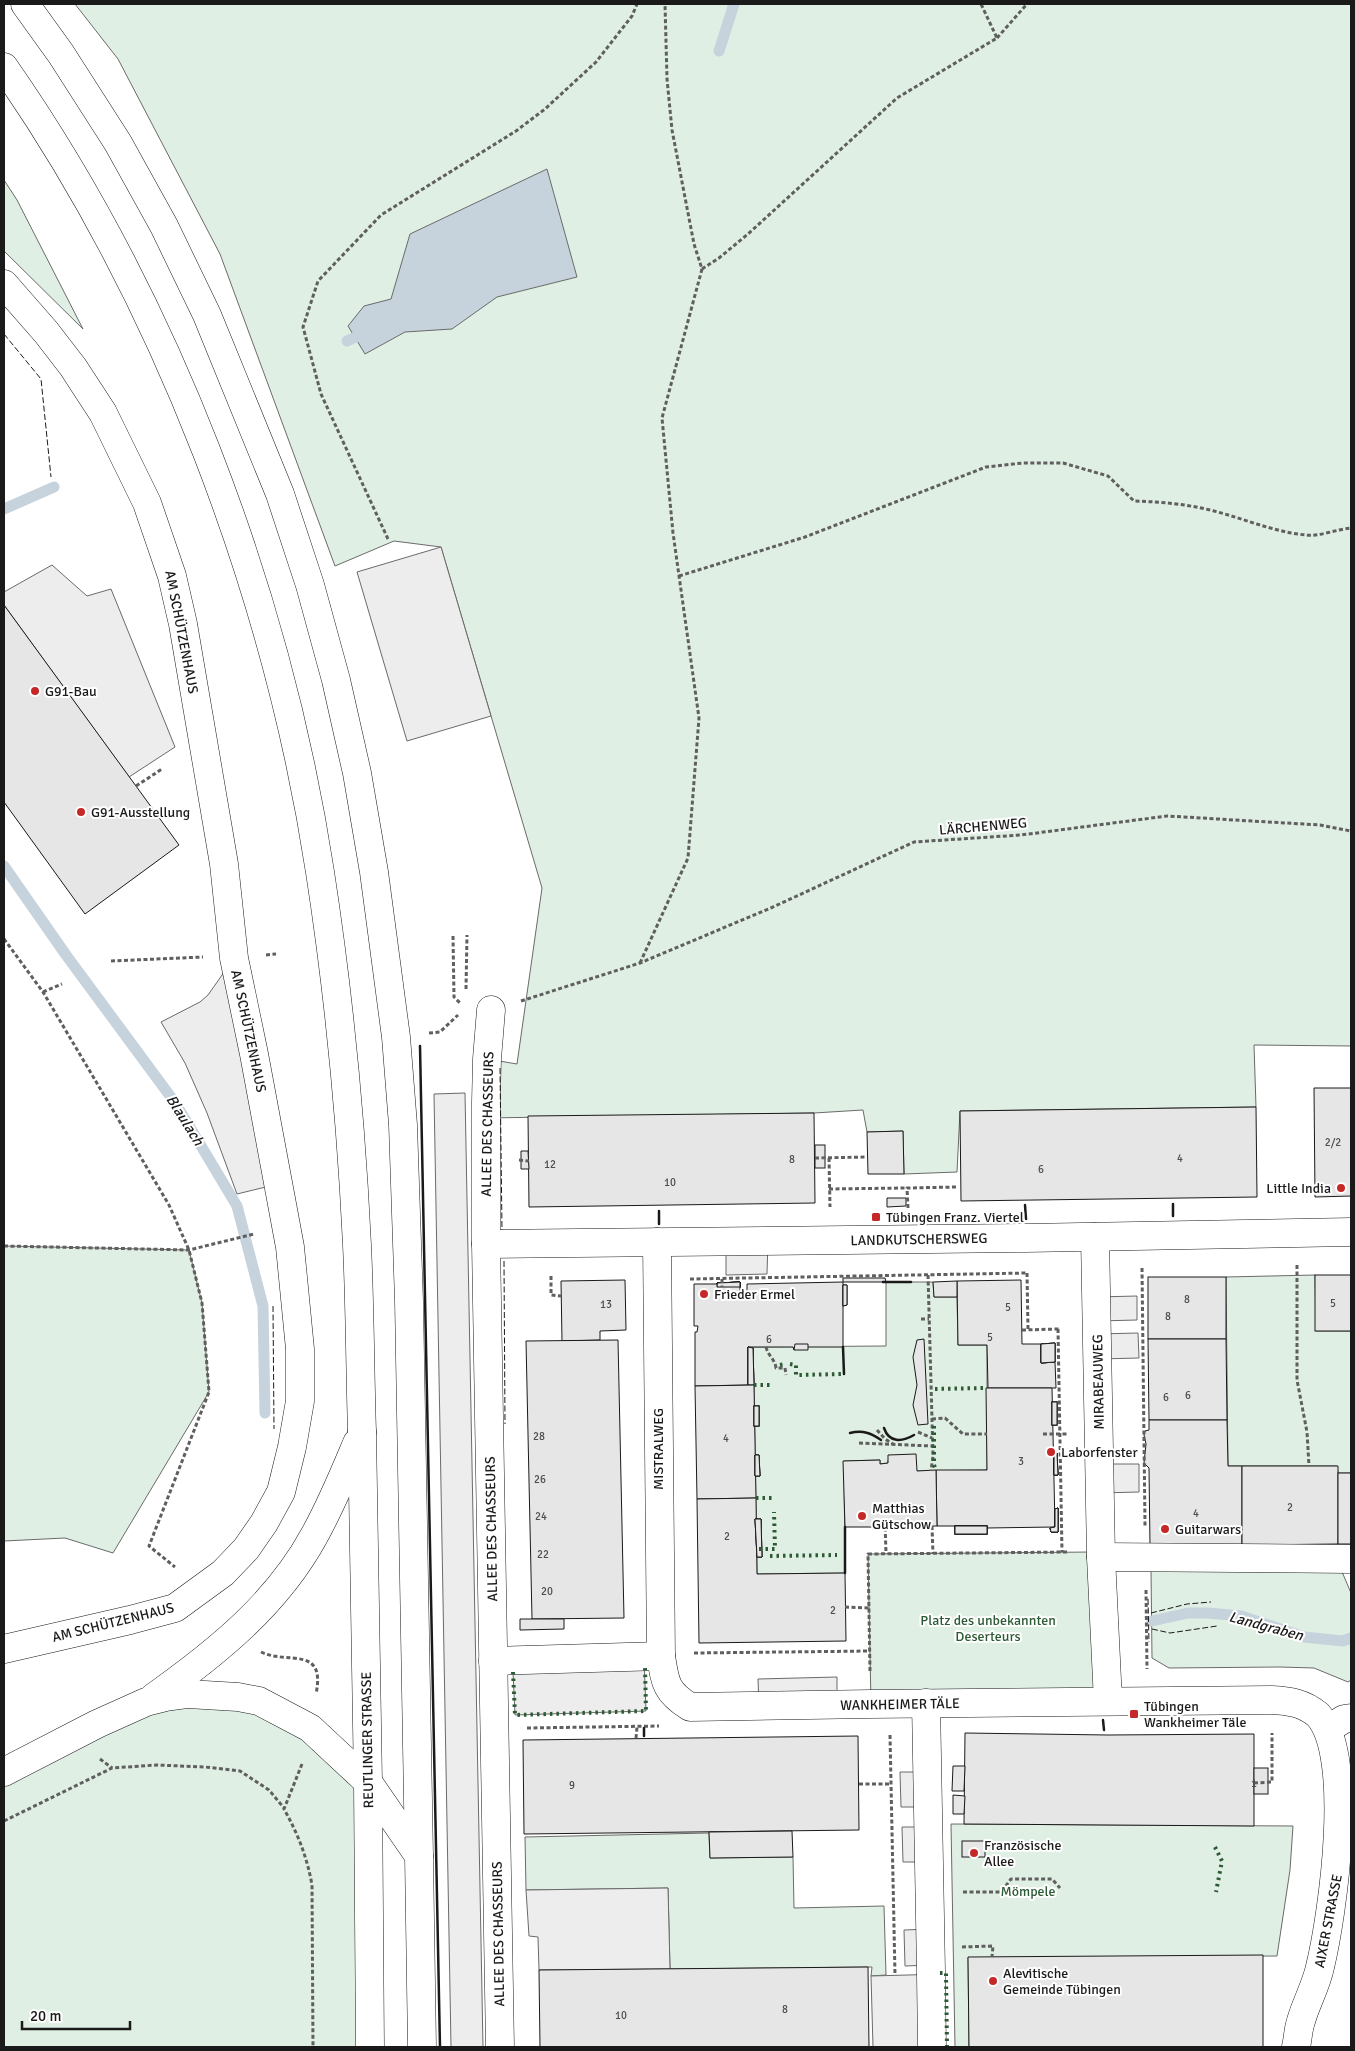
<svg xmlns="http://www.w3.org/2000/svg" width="1355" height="2051" viewBox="0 0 1355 2051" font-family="Signika,sans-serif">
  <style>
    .green { fill: #e0efe3; stroke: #6a6a6a }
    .parking { fill: #ededed; stroke: #6a6a6a }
    .water { fill: #c6d2dc; stroke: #6a6a6a }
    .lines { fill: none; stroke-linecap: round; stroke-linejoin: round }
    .stream { stroke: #c6d2dc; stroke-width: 11 }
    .building { fill: #e6e6e6; stroke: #1a1a1a }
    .street-casing { stroke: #1a1a1a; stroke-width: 29 }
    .primary-casing { stroke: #1a1a1a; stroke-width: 29 }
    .highway-casing { stroke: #1a1a1a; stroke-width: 29 }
    .path { stroke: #5f5f5f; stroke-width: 3; stroke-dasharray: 4 2.5; stroke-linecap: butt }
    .street { stroke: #fff; stroke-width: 28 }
    .primary { stroke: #fff; stroke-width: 28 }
    .highway { stroke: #fff; stroke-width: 28 }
    .hedge { stroke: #2b5a34; stroke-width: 4; stroke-dasharray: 2.5 4; stroke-linecap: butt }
    .fence { stroke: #1a1a1a; stroke-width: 1; stroke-dasharray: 6 2.5; stroke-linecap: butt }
    .wall { stroke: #1a1a1a; stroke-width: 2.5 }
    .poi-dot { fill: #c62828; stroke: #fff; stroke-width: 2 }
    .labels { text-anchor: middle; stroke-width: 4; stroke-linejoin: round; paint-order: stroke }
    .number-label { font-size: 11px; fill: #4d4d4d }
    .street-label { font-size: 14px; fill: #1a1a1a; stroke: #fff }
    .poi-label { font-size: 14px; fill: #1a1a1a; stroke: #fff; text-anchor: start }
    .park-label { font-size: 14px; fill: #2b5a34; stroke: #fff }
    .water-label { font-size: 15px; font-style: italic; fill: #1a1a1a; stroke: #fff }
  </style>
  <rect width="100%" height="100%" fill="#fff"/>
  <!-- green -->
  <g class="green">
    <polygon points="75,4 1351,4 1351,1046 1254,1045 1256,1107 960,1111 957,1172 904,1174 903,1131 867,1132 863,1110 814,1113 486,1118 487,1059 517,1064 542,888 441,547 394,541 335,566 220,254 118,59"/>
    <polygon points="4,180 17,200 83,329 4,251"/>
    <polygon points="4,1246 189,1250 202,1303 209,1392 113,1553 65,1538 4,1541"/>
    <polygon points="1315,1275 1316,1331 1351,1331 1351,1473 1338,1473 1337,1466 1228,1466 1226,1277"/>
    <polygon points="886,1282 933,1282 934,1297 957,1297 958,1345 987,1345 987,1470 917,1471 888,1460 888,1463 880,1464 880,1460 844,1461 845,1573 757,1574 754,1385 748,1385 748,1347 886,1346"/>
    <polygon points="1092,1552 1108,1701 871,1704 868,1554"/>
    <polygon points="1340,1567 1351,1593 1351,1680 1348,1682 1314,1668 1280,1667 1169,1668 1152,1658 1151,1569"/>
    <polygon points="238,1697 368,1782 370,2047 4,2047 4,1772 97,1724"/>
    <polygon points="951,1824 1293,1826 1290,1870 1277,1956 968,1958 969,2047 955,2047"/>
    <polygon points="709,1833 710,1858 793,1857 794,1908 884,1906 886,1975 871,1976 872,1967 670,1969 668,1888 526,1890 525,1837"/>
  </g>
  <!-- parking -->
  <g class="parking">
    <polygon points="441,547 491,716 407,741 357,572"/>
    <polygon points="52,565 87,596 111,589 175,747 129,777 4,605 4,592"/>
    <polygon points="234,958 278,1184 237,1194 207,1113 185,1063 161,1022 200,1002 208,995"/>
    <polygon points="465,1093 483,2047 451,2047 434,1094"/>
    <polygon points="726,1241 768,1241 767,1274 726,1275"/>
    <polygon points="1137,1296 1137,1320 1097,1321 1096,1297"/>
    <polygon points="1138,1333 1139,1358 1098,1359 1097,1334"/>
    <polygon points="1100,1464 1139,1464 1139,1492 1100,1493"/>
    <polygon points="644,1657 646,1711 515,1715 513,1672"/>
    <polygon points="837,1677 837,1705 759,1707 758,1679"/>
    <polygon points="900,1772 927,1772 928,1807 901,1807"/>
    <polygon points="902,1827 928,1827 929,1862 903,1862"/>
    <polygon points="668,1888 670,1969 539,1970 538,1937 529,1936 526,1890"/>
    <polygon points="930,1929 931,1965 905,1966 904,1930"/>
    <polygon points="944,1974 945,2047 873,2047 871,1976"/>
  </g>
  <!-- water -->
  <polygon class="water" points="547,169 577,277 497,297 452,329 405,332 365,354 348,326 364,306 391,299 410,234"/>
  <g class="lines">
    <!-- stream -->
    <g class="stream">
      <polyline points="719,51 734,4"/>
      <polyline points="347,341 367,332"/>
      <polyline points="4,509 54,487"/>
      <polyline points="4,866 66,955 176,1104 237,1206 263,1306 265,1413"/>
      <polyline points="1152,1621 1188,1613 1208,1613 1241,1616 1304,1637 1343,1641 1351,1638"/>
    </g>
  </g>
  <!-- building -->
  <g class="building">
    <polygon points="4,605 179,845 85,914 4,802"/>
    <polygon points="1314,1088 1351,1088 1351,1196 1315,1197"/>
    <polygon points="1256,1107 1257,1197 961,1201 960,1111"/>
    <polygon points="814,1113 815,1203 529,1207 528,1116"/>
    <polygon points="903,1131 904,1174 868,1174 867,1132"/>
    <rect x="815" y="1145" width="10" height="23"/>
    <polygon points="521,1151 528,1151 529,1169 521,1169"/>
    <polygon points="887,1198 906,1198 906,1206 887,1207"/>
    <rect x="1315" y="1275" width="36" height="56"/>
    <rect x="1148" y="1277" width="78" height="62"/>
    <polygon points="843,1278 885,1278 886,1282 843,1282"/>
    <polygon points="625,1280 626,1330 600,1331 600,1340 562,1341 561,1281"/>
    <polygon points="1021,1280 1022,1344 1041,1344 1041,1363 1055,1362 1056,1388 988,1388 987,1345 958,1345 957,1281"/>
    <polygon points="957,1281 957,1297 934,1297 933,1282"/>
    <polygon points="740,1282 740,1291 717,1292 717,1283"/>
    <polygon points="740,1282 740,1291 717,1292 717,1283"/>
    <polygon points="740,1282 740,1291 717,1292 717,1283"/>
    <polygon points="740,1282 740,1291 717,1292 717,1283"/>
    <polygon points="740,1282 740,1291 717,1292 717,1283"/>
    <polygon points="740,1282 740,1291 717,1292 717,1283"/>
    <polygon points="843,1282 843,1347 794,1347 794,1350 793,1347 748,1347 748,1385 695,1386 695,1332 697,1332 698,1326 694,1326 694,1284 717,1284 717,1283 717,1287 740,1287 740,1291 744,1292 747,1292 747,1284"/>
    <polygon points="843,1285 847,1285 847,1305 843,1306"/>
    <polygon points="843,1285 847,1285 847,1305 843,1306"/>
    <polygon points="924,1339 928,1424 918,1425 913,1405 917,1385 913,1357 917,1340"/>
    <polygon points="1148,1339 1226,1339 1227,1420 1149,1420"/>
    <polygon points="618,1340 624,1618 532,1619 526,1341"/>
    <polygon points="1055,1343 1055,1362 1041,1363 1041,1344"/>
    <polygon points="1055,1343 1055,1362 1041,1363 1041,1344"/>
    <polygon points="1055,1343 1055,1362 1041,1363 1041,1344"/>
    <polygon points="795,1344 808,1344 808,1350 794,1350"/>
    <polygon points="748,1347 753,1348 754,1385 748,1385"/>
    <polygon points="748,1347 753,1348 754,1385 748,1385"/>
    <polygon points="748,1347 753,1348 754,1385 748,1385"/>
    <polygon points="754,1385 756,1498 697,1499 695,1386"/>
    <polygon points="986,1388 1052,1388 1055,1527 987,1528 987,1526 937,1526 936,1470 987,1470"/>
    <rect x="1052" y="1402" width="5" height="23"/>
    <rect x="1052" y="1402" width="5" height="23"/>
    <rect x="1052" y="1402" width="5" height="23"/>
    <rect x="754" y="1406" width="5" height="20"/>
    <rect x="754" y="1406" width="5" height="20"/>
    <rect x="754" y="1406" width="5" height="20"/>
    <polygon points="1149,1420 1227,1420 1228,1466 1242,1466 1242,1545 1150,1546 1149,1468 1144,1463 1146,1444 1144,1435 1145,1431 1149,1430"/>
    <polygon points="1054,1453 1057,1453 1058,1475 1054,1475"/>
    <polygon points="1054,1453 1057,1453 1058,1475 1054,1475"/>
    <polygon points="1054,1453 1057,1453 1058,1475 1054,1475"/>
    <polygon points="1054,1453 1057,1453 1058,1475 1054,1475"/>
    <polygon points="916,1454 917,1471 936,1470 937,1526 890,1527 890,1521 881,1521 881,1527 845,1527 843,1461 880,1460 880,1464 888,1463 888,1455"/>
    <polygon points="755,1455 759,1455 760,1476 755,1476"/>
    <polygon points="755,1455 759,1455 760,1476 755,1476"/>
    <polygon points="755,1455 759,1455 760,1476 755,1476"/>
    <polygon points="1242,1466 1338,1466 1338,1544 1242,1545"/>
    <rect x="1338" y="1473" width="13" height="71"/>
    <polygon points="756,1498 757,1574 845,1573 846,1641 699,1643 697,1499"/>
    <polygon points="1058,1508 1058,1532 1051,1532 1050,1528 1055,1527 1055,1509"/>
    <polygon points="1058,1508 1058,1532 1051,1532 1050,1528 1055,1527 1055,1509"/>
    <polygon points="1058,1508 1058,1532 1051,1532 1050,1528 1055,1527 1055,1509"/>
    <polygon points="1058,1508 1058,1532 1051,1532 1050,1528 1055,1527 1055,1509"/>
    <polygon points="755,1519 761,1519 762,1557 757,1557"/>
    <polygon points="755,1519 761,1519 762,1557 757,1557"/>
    <polygon points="755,1519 761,1519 762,1557 757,1557"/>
    <rect x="955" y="1526" width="32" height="8"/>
    <rect x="955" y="1526" width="32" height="8"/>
    <rect x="955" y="1526" width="32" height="8"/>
    <rect x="955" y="1526" width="32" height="8"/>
    <polygon points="520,1619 564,1619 564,1629 520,1630"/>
    <polygon points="965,1733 1108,1735 1254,1734 1254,1826 964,1824"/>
    <polygon points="858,1736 859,1830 524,1834 523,1740"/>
    <polygon points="953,1766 965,1766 964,1791 952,1791"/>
    <rect x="1254" y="1768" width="14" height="26"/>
    <polygon points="953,1795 965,1796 964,1814 953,1814"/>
    <polygon points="792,1831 793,1857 710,1858 709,1832"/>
    <rect x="962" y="1841" width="23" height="16"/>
    <polygon points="1263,1955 1263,2047 969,2047 968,1957"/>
    <polygon points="868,1967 869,2047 540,2047 539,1970"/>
  </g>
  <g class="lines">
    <!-- street casing -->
    <g class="street-casing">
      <g id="street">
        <polyline points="4,284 46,332 73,367 103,413 147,503 172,576 183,624 224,864 234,958 254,1054 290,1247 300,1349 300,1401 292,1447 281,1492 264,1523 246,1549 223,1573 175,1608 130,1620 4,1649"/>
        <polyline points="491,1010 487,1059 486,1102 486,1244 500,2047"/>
        <polyline points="1095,1237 1101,1557 1108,1701"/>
        <path d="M657,1242L661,1656C665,1683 666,1692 690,1707L871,1704L1272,1700C1290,1701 1304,1703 1318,1715C1355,1755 1333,1913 1320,1967C1316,1986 1306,2003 1301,2021C1298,2029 1298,2039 1296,2047"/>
        <polyline points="486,1244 1026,1238 1351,1232"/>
        <polyline points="1101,1557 1351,1559"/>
        <polyline points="493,1661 661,1656"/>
        <polyline points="926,1703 931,1971"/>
        <polyline points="1328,1729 1344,1719 1351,1718"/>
        <polyline points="931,1975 932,2047"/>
      </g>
    </g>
    <!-- primary casing -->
    <g class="primary-casing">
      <g id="primary">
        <polyline points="362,1432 368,1782 370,2047"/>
        <path d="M154,1697C216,1653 277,1604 314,1536C331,1506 344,1474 357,1443"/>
        <polyline points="4,1772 97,1724 146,1702 166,1697 188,1694 238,1697 259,1701 310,1728 368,1782 419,1856 422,2047"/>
      </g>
    </g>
    <!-- highway casing -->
    <g class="highway-casing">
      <g id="highway">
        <polyline points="25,4 61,54 118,143 164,226 207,315 280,494 310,585 336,680 357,773 374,872 396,1037 403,1125 409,1301 419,1856"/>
        <path d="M4,67C166,299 277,592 320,872C339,995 351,1120 357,1245C360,1307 360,1370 362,1432"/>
      </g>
    </g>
    <!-- path -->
    <g class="path">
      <polyline points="997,38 1027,4"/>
      <polyline points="702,269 719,258 748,234 897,98 997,38 981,4"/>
      <polyline points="388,539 321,394 303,327 318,281 381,215 516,131 545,109 596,62 632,16 637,4"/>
      <path d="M679,576L805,537L986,467L1023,463H1063L1108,476L1134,501C1162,502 1187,504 1214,511C1245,519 1274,532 1306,535C1318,537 1338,529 1351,528"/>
      <polyline points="136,786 162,769"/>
      <polyline points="453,936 454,997 460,1003"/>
      <polyline points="4,939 43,992 169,1205 189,1250 202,1303 209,1392 149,1546 175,1567"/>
      <polyline points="266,955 276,954"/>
      <polyline points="111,961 203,957"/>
      <polyline points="640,963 688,858 699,718 673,533 662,418 702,269 694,244 672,130 667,79 665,4"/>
      <polyline points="466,989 467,935"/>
      <polyline points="43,992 62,984"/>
      <polyline points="521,1001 640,963 773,907 914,842 1021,835 1167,816 1320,825 1351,831"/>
      <polyline points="429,1033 440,1032 458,1015"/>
      <polyline points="815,1158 867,1157"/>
      <polyline points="829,1158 830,1207"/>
      <polyline points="519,1160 529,1161"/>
      <polyline points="829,1189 907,1188"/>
      <polyline points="908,1208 907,1188 957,1187"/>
      <polyline points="4,1246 189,1250 254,1234"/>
      <polyline points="1297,1265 1297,1380 1307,1432 1309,1466"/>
      <polyline points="1142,1268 1145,1526"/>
      <polyline points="1027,1273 1028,1329"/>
      <polyline points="928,1275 933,1456 931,1471"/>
      <polyline points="551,1276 551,1295 561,1296"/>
      <polyline points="690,1279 1027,1273"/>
      <polyline points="722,1279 722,1287"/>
      <polyline points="921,1319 929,1319"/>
      <polyline points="1058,1329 1062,1552"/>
      <polyline points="1022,1330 1059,1329"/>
      <path d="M766,1347C768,1356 775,1359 776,1368H785L786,1375"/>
      <polyline points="932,1419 945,1418 963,1434 987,1434"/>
      <polyline points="877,1430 885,1439 893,1444"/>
      <polyline points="918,1432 932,1438"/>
      <polyline points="1043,1434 1067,1434"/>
      <polyline points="859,1443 932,1446"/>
      <polyline points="885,1521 886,1554"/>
      <polyline points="932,1526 933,1554"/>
      <polyline points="1146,1590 1147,1669"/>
      <polyline points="845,1607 869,1608"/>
      <path d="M261,1652C288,1665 326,1645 316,1694"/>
      <polyline points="694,1653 870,1651"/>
      <polyline points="870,1671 868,1554 1069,1552"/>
      <polyline points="527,1728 659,1726"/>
      <polyline points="890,1735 895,1975"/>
      <polyline points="636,1738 637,1727"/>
      <polyline points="100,1759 112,1768"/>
      <path d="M302,1764L284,1809C298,1834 307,1857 312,1885L313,2047"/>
      <polyline points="1254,1783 1272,1782 1272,1733"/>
      <polyline points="859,1784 891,1784"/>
      <polyline points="4,1821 112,1768 157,1765 205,1767 240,1771 269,1790 284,1808"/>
      <polyline points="963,1892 1001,1892 1011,1879 1052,1879 1060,1888"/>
      <polyline points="962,1947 993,1946 992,1957"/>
    </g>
    <!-- street -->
    <use href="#street" class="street"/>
    <!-- primary -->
    <use href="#primary" class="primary"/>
    <!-- highway -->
    <use href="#highway" class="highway"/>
    <!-- hedge -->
    <g class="hedge">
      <polyline points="790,1364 796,1365 796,1375 844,1374"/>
      <polyline points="780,1365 786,1364"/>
      <polyline points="754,1385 772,1385"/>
      <polyline points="935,1389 986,1388"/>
      <polyline points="934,1426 934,1465 936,1470"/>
      <polyline points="756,1498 774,1498"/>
      <polyline points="759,1549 775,1549 774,1512"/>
      <polyline points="770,1556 837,1555"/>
      <polyline points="513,1672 515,1715 646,1711 645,1667"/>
      <polyline points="1215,1847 1222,1861 1216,1892"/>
      <polyline points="940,1973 946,1973 947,2047"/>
    </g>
    <!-- fence -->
    <g class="fence">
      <polyline points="4,334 41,379 51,477"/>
      <polyline points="500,1068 502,1230"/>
      <polyline points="504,1261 505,1424"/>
      <polyline points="273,1306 274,1429"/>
      <polyline points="845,1573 845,1527"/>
      <polyline points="1148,1599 1149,1642"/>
      <polyline points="1151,1613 1187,1604 1211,1602"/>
      <polyline points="1152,1629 1170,1633 1217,1626"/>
    </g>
    <!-- wall -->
    <g class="wall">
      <polyline points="420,1046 440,2047"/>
      <polyline points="1173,1204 1173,1216"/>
      <polyline points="1025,1205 1026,1219"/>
      <polyline points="659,1211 659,1224"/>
      <polyline points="883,1282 911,1282"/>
      <polyline points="843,1347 844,1374"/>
      <path d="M884,1428C889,1443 902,1442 914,1435"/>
      <path d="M850,1433C863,1430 871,1433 881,1440"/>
      <polyline points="845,1573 845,1527"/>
      <polyline points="1103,1720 1104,1730"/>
      <polyline points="644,1728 644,1736"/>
    </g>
  </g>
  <!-- markers -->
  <g class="poi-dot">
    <circle cx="35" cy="691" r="5"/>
    <circle cx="81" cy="812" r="5"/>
    <circle cx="1341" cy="1188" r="5"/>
    <rect x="871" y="1212" width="10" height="10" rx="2.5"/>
    <circle cx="704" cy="1294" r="5"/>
    <circle cx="1051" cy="1452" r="5"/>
    <circle cx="862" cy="1516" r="5"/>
    <circle cx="1165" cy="1529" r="5"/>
    <rect x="1129" y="1709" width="10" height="10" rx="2.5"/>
    <circle cx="974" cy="1853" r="5"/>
    <circle cx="993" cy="1981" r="5"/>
  </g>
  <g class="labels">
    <!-- number labels -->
    <g class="number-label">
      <text x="1333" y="1146">2/2</text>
      <text x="1180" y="1162">4</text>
      <text x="792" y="1163">8</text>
      <text x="550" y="1168">12</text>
      <text x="1041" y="1173">6</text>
      <text x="670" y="1186">10</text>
      <text x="1187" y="1303">8</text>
      <text x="1333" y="1307">5</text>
      <text x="606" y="1308">13</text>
      <text x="1008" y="1311">5</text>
      <text x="1168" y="1320">8</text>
      <text x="990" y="1341">5</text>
      <text x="769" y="1343">6</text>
      <text x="1188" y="1399">6</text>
      <text x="1166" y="1401">6</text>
      <text x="539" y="1440">28</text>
      <text x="726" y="1442">4</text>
      <text x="1021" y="1465">3</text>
      <text x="540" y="1483">26</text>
      <text x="1290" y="1511">2</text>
      <text x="1196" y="1517">4</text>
      <text x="541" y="1520">24</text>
      <text x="727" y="1540">2</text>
      <text x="543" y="1558">22</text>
      <text x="547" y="1595">20</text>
      <text x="833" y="1614">2</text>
      <text x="1254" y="1787">1</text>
      <text x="572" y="1789">9</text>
      <text x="785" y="2013">8</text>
      <text x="621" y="2019">10</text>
    </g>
    <!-- street labels -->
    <g class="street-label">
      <text transform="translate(182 632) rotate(79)" y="5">AM SCHÜTZENHAUS</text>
      <text transform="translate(983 826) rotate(-5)" y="5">LÄRCHENWEG</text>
      <text transform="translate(249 1031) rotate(78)" y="5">AM SCHÜTZENHAUS</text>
      <text transform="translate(487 1124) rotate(-89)" y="5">ALLEE DES CHASSEURS</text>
      <text transform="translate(919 1239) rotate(-1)" y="5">LANDKUTSCHERSWEG</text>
      <text transform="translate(1098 1382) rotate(-91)" y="5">MIRABEAUWEG</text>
      <text transform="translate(658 1449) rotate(-90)" y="5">MISTRALWEG</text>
      <text transform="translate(491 1529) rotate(-91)" y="5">ALLEE DES CHASSEURS</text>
      <text transform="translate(113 1622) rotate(-14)" y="5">AM SCHÜTZENHAUS</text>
      <text transform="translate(900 1704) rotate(-1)" y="5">WANKHEIMER TÄLE</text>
      <text transform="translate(367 1740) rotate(-91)" y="5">REUTLINGER STRASSE</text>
      <text transform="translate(1328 1921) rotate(-79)" y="5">AIXER STRASSE</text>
      <text transform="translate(498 1934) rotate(-91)" y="5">ALLEE DES CHASSEURS</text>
    </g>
    <!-- poi labels -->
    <g class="poi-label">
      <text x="45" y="696">G91-Bau</text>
      <text x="91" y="817">G91-Ausstellung</text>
      <text x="1331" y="1193" text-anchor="end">Little India</text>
      <text x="886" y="1222">Tübingen Franz. Viertel</text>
      <text x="714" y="1299">Frieder Ermel</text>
      <text x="1061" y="1457">Laborfenster</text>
      <text x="872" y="1513">Matthias<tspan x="872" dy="16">Gütschow</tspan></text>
      <text x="1175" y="1534">Guitarwars</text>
      <text x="1144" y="1711">Tübingen<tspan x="1144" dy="16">Wankheimer Täle</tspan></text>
      <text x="984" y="1850">Französische<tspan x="984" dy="16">Allee</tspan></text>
      <text x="1003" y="1978">Alevitische<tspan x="1003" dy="16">Gemeinde Tübingen</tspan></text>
    </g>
    <!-- park labels -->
    <g class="park-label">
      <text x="988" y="1625">Platz des unbekannten<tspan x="988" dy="16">Deserteurs</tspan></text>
      <text x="1028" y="1896">Mömpele</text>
    </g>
    <!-- water labels -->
    <g class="water-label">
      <text transform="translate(185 1120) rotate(58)" y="5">Blaulach</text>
      <text transform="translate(1266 1626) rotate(15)" y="5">Landgraben</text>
    </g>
  </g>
  <!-- border -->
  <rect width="1355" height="2051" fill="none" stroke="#1a1a1a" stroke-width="10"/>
  <!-- scale -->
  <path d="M22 2021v8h108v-8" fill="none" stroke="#1a1a1a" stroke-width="2.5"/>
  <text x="30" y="2021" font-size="15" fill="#1a1a1a" stroke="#ffffff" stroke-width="4" paint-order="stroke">20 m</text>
</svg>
